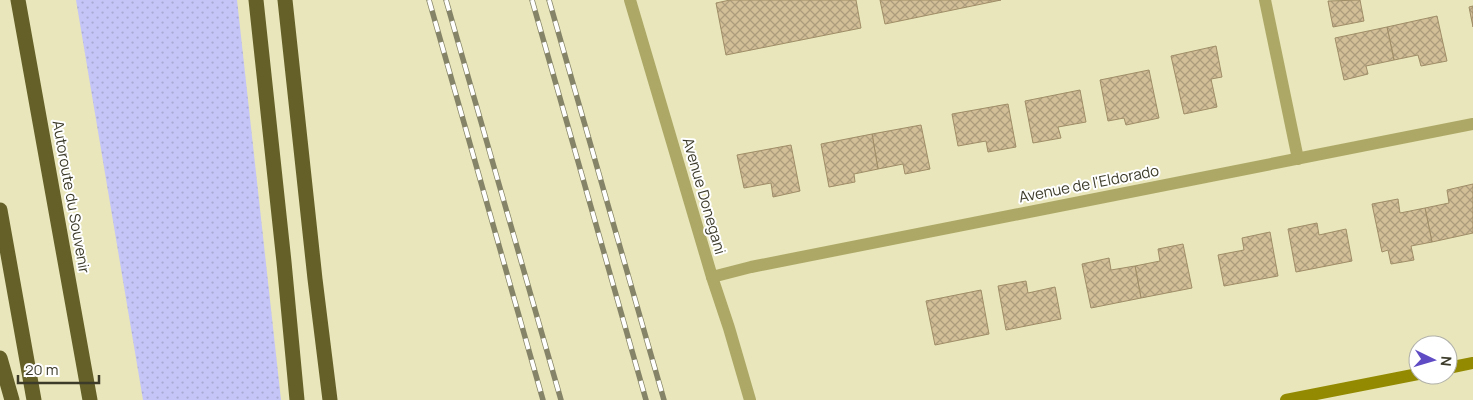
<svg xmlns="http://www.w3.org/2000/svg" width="1473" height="400" viewBox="0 0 1473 400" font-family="Manrope,sans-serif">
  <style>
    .grass { fill: url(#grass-dots) }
    .building { fill: url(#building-cross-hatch); stroke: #9f8d67 }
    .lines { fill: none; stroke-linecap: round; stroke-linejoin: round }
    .minor { stroke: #ada866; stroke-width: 12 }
    .tertiary { stroke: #ada866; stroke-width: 12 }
    .secondary { stroke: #938a01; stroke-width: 12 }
    .motorway { stroke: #656028; stroke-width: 15 }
    .rail-casing { stroke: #868468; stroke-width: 5.5 }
    .rail { stroke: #fff; stroke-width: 4; stroke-dasharray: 11; stroke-linecap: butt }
    .labels { text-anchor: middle; stroke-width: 4; stroke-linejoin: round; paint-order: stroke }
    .street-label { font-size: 15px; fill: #3c3b2a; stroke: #fff }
  </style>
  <defs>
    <pattern id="grass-dots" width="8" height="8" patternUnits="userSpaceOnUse" patternTransform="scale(1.25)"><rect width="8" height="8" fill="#c5c5f7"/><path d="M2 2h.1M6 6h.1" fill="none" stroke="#aaaad4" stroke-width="1.8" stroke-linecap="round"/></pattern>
    <pattern id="building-cross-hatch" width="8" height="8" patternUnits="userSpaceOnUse" patternTransform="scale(1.25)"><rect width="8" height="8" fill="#d2be97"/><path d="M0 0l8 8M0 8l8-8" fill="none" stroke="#ac9c7b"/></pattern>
  </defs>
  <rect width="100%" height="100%" fill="#e8e6ba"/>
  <!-- grass -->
  <polygon class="grass" points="76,0 237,0 281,400 143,400"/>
  <!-- building -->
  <g class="building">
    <polygon points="730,0 856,0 861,28 726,55 716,3"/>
    <polygon points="880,0 1001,0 885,24"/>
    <polygon points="1360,0 1364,21 1333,27 1328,1"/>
    <polygon points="1473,6 1473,27 1469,7"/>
    <polygon points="1437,16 1447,61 1421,66 1418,55 1394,60 1387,27"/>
    <polygon points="1387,27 1394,60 1366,66 1368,74 1344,80 1335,38"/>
    <polygon points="1216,46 1222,77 1211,79 1217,107 1184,114 1171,56"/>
    <polygon points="1149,70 1159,118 1126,125 1124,118 1108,121 1100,80"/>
    <polygon points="1080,90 1086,122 1058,127 1061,138 1033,143 1025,101"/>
    <polygon points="1008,104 1016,147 988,152 986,141 958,146 952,114"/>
    <polygon points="921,125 930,169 905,174 903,164 878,169 872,134"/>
    <polygon points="872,134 878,169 854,174 855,182 829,187 821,144"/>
    <polygon points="791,145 800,191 773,197 771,183 744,188 737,155"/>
    <polygon points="1473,184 1473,233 1432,242 1425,208 1449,203 1447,190"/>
    <polygon points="1398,199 1400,213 1425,208 1432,242 1411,246 1414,260 1391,264 1388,250 1382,252 1372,204"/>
    <polygon points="1317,223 1319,235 1346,229 1352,261 1296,272 1288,229"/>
    <polygon points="1270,232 1278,276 1224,286 1218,255 1244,250 1242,238"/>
    <polygon points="1183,244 1192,288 1141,298 1135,266 1160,261 1158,249"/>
    <polygon points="1109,258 1111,270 1135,266 1141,298 1091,308 1082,264"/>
    <polygon points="1026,281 1028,293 1055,287 1061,319 1006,330 998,286"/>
    <polygon points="981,290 989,334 935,345 926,301"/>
  </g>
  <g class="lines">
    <!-- minor -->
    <g class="minor">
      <polyline points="630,0 712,277"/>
      <polyline points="1265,0 1298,159"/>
    </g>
    <!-- tertiary -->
    <polyline class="tertiary" points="750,400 729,328 712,277 751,267 1473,124"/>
    <!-- secondary -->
    <g class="secondary">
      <polyline points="1448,368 1473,363"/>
      <polyline points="1286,400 1418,374"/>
    </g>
    <!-- motorway -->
    <g class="motorway">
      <polyline points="18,0 90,400"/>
      <polyline points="256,0 284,262 297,400"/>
      <polyline points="285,0 315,279 330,400"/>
      <polyline points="0,210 34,400"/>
      <polyline points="0,358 12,400"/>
    </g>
    <!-- rail casing -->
    <g class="rail-casing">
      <g id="rail">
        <polyline points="429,0 543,400"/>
        <polyline points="446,0 561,400"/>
        <polyline points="532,0 646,400"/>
        <polyline points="549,0 664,400"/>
      </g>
    </g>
    <!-- rail -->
    <use href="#rail" class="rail"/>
  </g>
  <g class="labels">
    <!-- street labels -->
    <g class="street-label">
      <text transform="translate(1089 184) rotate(-11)" y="5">Avenue de l'Eldorado</text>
      <text transform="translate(704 196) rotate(74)" y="5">Avenue Donegani</text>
      <text transform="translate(71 197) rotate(80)" y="5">Autoroute du Souvenir</text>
    </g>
  </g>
  <!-- north arrow -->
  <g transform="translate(1433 360) rotate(95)"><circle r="24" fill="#ffffff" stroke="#b1b1aa"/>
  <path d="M0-4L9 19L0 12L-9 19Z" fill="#5f4cc5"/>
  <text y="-8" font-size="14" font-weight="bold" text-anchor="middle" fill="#3c3b2a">N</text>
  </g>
  <!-- scale -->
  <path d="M18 375v8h81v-8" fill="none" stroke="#3c3b2a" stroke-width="2.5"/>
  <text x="25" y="375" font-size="15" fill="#3c3b2a" stroke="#ffffff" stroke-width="4" paint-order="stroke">20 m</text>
</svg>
